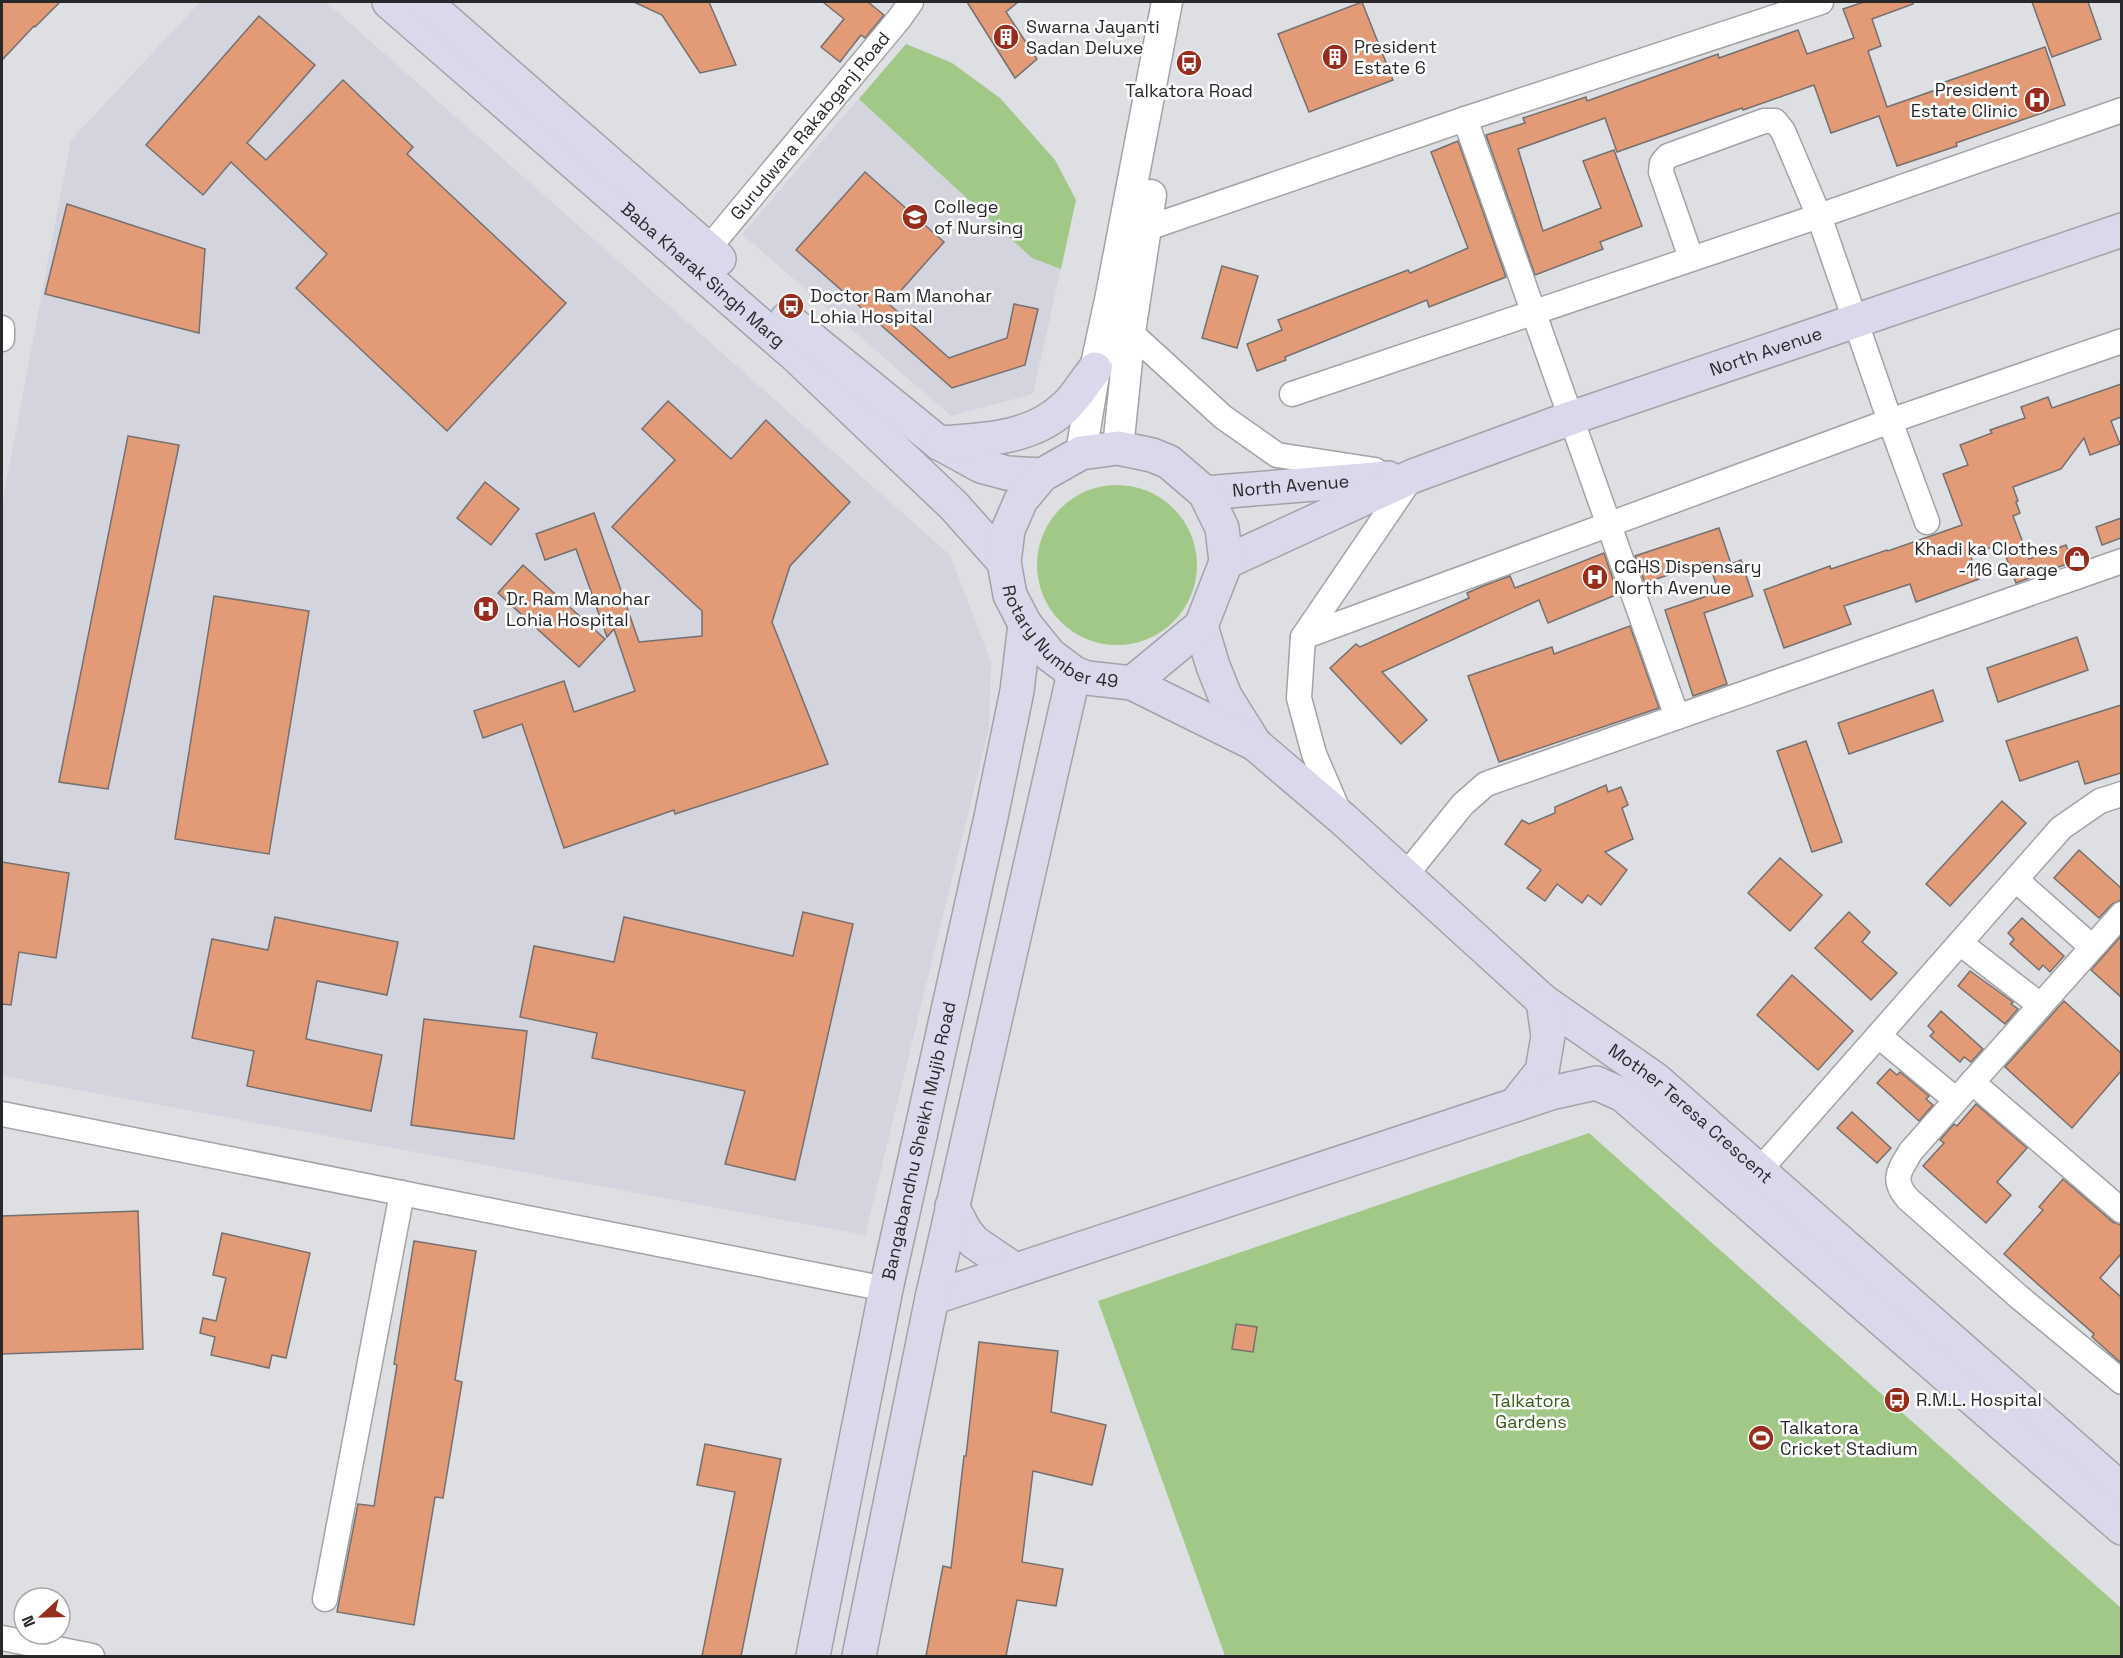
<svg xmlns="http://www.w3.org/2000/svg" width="2123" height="1658" viewBox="0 0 2123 1658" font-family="'Space Grotesk',sans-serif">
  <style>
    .built { fill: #d3d4de }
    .green { fill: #a2c887 }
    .building { fill: #e29a77; stroke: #74706f; stroke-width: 1.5 }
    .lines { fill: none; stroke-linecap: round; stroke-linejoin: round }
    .minor-casing { stroke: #a2a3a7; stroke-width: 27 }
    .tertiary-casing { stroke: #a2a3a7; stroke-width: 33 }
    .secondary-casing { stroke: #a2a3a7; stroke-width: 36 }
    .minor { stroke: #fff; stroke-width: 24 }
    .tertiary { stroke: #fff; stroke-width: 30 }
    .secondary { stroke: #dad8eb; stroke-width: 33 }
    .labels { text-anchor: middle; stroke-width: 5; stroke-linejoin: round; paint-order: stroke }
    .poi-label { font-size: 18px; fill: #29292b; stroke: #fff; text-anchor: start }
    .street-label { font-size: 18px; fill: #29292b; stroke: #fff }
    .park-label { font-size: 18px; fill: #385b17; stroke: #fff }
  </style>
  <rect width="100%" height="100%" fill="#dedfe2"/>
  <!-- built -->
  <g class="built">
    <polygon points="200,2 326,2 950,555 991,662 989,728 865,1235 2,1076 2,504 71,140"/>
    <polygon points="906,44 952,63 1000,98 1055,160 1076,200 1033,394 951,416 742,234"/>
  </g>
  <!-- green -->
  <g class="green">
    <polygon points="906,44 952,63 1000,98 1055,160 1076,200 1061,269 1032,258 859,99"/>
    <circle cx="1117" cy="565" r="80"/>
    <polygon points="1589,1133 2121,1608 2121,1656 1225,1656 1098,1301"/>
  </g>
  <!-- building -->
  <g class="building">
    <polygon points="2,2 60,2 35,27 34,26 2,60"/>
    <polygon points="634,2 709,2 736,65 700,73 662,15"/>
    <polygon points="823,2 868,2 884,15 865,38 861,35 840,62 821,47 844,19"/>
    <polygon points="967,2 1018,2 1006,12 1037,59 1015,78"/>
    <polygon points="1362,2 1393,80 1309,112 1278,34"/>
    <polygon points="1864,2 1913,2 1913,4 1872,19 1881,46 1868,51 1887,107 1947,86 1945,82 2045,47 2065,105 1956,143 1957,146 1897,166 1879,116 1831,133 1814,85 1743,110 1742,108 1617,152 1605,118 1518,149 1543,231 1601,208 1583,161 1614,150 1642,226 1600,242 1603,249 1535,275 1486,135 1525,123 1523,118 1586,97 1587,101 1718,54 1719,58 1798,30 1807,54 1854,38 1843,9"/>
    <polygon points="2032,2 2088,2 2101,39 2052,57"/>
    <polygon points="259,16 315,65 247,143 266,160 343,80 413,147 407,154 566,303 447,431 296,288 327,254 231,162 203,195 146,145"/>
    <polygon points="1458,141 1506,277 1429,307 1427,300 1285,357 1286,360 1257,371 1247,344 1282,330 1278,320 1408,270 1410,273 1468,248 1431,152"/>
    <polygon points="865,172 944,242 889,304 949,358 1007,338 1014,304 1038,309 1025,365 952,388 796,250"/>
    <polygon points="67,204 205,249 199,333 45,294"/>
    <polygon points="1222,266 1258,276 1237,348 1202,338"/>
    <polygon points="2121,384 2121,417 2111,421 2120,444 2090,455 2084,438 2061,469 2013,487 2018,501 2016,502 2020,513 2013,516 2029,559 2066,545 2072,562 2016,583 2001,544 1970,555 1979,579 1916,602 1910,584 1844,606 1851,624 1784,648 1764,590 1830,566 1831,569 1887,550 1888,551 1962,525 1943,474 1968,465 1960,445 1992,433 1990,430 2025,418 2021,407 2048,397 2052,408"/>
    <polygon points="668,401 731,459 766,420 850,502 790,566 772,622 828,764 675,814 674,810 564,848 522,724 483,738 474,711 564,681 574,712 635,691 614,629 607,637 576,549 545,560 536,534 594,513 639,642 702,636 702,611 612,527 675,460 642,429"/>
    <polygon points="128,436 179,445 108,789 59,782"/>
    <polygon points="485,482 519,509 491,545 457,518"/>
    <polygon points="2121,518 2121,538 2102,545 2096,527"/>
    <polygon points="1719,528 1731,564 1741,560 1753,596 1704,613 1727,684 1693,696 1665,610 1719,592 1708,561 1645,583 1635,556"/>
    <polygon points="1604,553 1618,594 1548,623 1539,600 1382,672 1427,720 1401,744 1330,668 1356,644 1360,647 1469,598 1467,593 1483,586 1510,576 1515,588"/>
    <polygon points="523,565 605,639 579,667 498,593"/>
    <polygon points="214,596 309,611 269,854 175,839"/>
    <polygon points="1630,626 1659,708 1499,762 1468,676 1552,647 1554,654"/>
    <polygon points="2077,637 2088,670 1998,702 1987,668"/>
    <polygon points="1933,690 1943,721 1849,754 1838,723"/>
    <polygon points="2121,705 2121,773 2085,784 2078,761 2020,781 2006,741"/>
    <polygon points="1806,741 1842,842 1812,852 1777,751"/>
    <polygon points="1606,785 1608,792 1621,787 1628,805 1622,808 1633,839 1605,852 1627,870 1601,905 1588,895 1582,903 1557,884 1545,901 1527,888 1541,870 1505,844 1522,820 1529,824 1555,813 1555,807"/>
    <polygon points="2002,801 2026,823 1950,906 1926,884"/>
    <polygon points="2079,850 2121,888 2121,900 2112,904 2099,918 2054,878"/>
    <polygon points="1780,858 1822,895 1790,931 1748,893"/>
    <polygon points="2,862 69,873 56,958 19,952 11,1005 2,1004"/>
    <polygon points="803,912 853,924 795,1180 725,1164 745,1091 592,1058 597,1033 520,1017 534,946 614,962 624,917 793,956"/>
    <polygon points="1849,912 1870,932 1862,942 1897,973 1871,1000 1815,948"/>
    <polygon points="275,917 398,942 387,995 317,981 306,1039 382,1055 371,1111 247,1086 254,1051 192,1038 212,939 268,950"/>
    <polygon points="2022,918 2064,956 2050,972 2043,965 2039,970 2010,944 2014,939 2008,933"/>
    <polygon points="2121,936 2121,997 2091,970"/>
    <polygon points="1970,971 2013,1002 2011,1004 2018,1009 2005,1024 1958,986"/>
    <polygon points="1792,975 1853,1031 1818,1070 1757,1015"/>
    <polygon points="2064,1001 2121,1053 2121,1071 2072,1128 2005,1067"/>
    <polygon points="1941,1011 1983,1049 1971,1062 1964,1057 1960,1062 1930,1036 1934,1032 1928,1026"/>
    <polygon points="424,1019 527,1031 514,1139 411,1125"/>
    <polygon points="1890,1069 1897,1075 1900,1072 1929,1096 1926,1099 1933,1105 1919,1121 1877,1083"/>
    <polygon points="1976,1104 2027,1148 1997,1182 2011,1195 1986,1223 1923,1166 1944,1143 1940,1140 1954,1124 1957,1126"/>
    <polygon points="1852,1112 1891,1148 1877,1163 1837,1128"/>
    <polygon points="2063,1179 2113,1222 2121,1225 2121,1254 2100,1278 2121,1297 2121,1363 2092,1337 2094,1334 2004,1254 2043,1210 2039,1207"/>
    <polygon points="138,1211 143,1349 2,1354 2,1216"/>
    <polygon points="222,1233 310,1253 286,1358 272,1355 269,1368 211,1355 215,1337 200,1333 203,1318 216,1321 226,1278 213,1275"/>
    <polygon points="414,1241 476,1251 455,1380 462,1382 443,1498 435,1497 414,1625 337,1612 358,1504 374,1506 397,1365 394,1364"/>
    <polygon points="1236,1324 1257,1327 1253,1352 1232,1349"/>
    <polygon points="979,1342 1058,1351 1051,1412 1106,1425 1092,1485 1033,1471 1022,1562 1063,1569 1056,1606 1017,1600 1006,1656 926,1656 943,1566 951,1568 964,1456 966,1456"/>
    <polygon points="705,1444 781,1459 741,1656 702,1656 735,1492 697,1485"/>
  </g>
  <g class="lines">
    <!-- minor casing -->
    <g class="minor-casing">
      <g id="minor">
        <polyline points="1465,119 1677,717"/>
        <polyline points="1145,229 1465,119 1821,2"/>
        <path id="s1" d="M708,249L899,19L911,2"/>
        <polyline points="1691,258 1661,172 1662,163 1668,156 1764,121 1775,121 1783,131 1819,216 1890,421 1927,522"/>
        <polyline points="2,328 2,339"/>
        <polyline points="1130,332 1223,417 1277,455 1375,470"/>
        <polyline points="1292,394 1819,216 2122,110"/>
        <polyline points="1303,637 1890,421 2122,341"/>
        <polyline points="1339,812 1314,754 1299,698 1303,637 1412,477"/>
        <polyline points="1405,876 1463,804 1486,784 2122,561"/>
        <polyline points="2016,880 2092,947"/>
        <path d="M2122,914L1911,1151C1899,1171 1891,1180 1908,1199L2019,1297L2122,1382"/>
        <polyline points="1960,943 2040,1005"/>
        <polyline points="1879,1036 1956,1100"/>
        <polyline points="1972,1082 2122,1211"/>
        <polyline points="2,1114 886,1289"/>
        <polyline points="1759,1171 2061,828 2100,801 2122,794"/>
        <polyline points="325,1599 402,1193"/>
        <polyline points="2,1638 92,1656"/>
      </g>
    </g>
    <!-- tertiary casing -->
    <g class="tertiary-casing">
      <g id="tertiary">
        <polyline points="1118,448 1130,332 1151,195"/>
        <polyline points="1081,453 1095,369 1110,300 1167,2"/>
      </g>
    </g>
    <!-- secondary casing -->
    <g class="secondary-casing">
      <g id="secondary">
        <path id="s2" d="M389,2L795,355L954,506L1004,562"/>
        <polyline points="425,2 719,259"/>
        <polyline points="787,319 939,443 981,466 1007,473 1042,475"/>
        <path d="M939,443C982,440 1033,439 1066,406C1077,396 1085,381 1095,369"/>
        <path id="s3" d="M1205,493L1388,478"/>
        <path id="s4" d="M1226,562L1413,476L1571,418L2122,230"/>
        <polyline points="1201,626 1213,666 1225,696 1255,744"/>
        <path id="s5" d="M1132,683L1201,626L1226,562L1222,528L1205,493L1169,462L1152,455L1118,448L1081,453L1042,475L1021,500L1008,530L1004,562L1010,595L1025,624L1050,655L1074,673L1087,678L1132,683L1255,744L1343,819L1543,1001L1655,1079L2122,1490"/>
        <polyline points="1515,1105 1542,1071 1548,1036 1543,1001"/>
        <polyline points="952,1206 965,1231 974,1242 1015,1270"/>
        <polyline points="932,1298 1551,1093 1596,1083 1623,1095 2122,1528"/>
        <path id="s6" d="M813,1656L886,1289L991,817L1017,691L1025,624"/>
        <polyline points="859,1656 932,1298 1074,673"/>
      </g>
    </g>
    <!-- minor -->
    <use href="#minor" class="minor"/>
    <!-- tertiary -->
    <use href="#tertiary" class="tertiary"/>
    <!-- secondary -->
    <use href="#secondary" class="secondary"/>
  </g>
  <!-- icons -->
  <defs>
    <g id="building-disc" transform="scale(1.35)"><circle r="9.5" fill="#972d1c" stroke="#fff"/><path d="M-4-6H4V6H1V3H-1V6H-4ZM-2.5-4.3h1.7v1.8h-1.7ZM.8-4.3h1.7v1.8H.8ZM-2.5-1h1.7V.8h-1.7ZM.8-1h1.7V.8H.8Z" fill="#fff"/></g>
    <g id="bus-disc" transform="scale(1.35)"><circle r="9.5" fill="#972d1c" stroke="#fff"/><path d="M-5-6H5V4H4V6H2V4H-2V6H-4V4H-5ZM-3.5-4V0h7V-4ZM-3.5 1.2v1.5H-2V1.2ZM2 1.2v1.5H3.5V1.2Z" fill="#fff"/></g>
    <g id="hospital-disc" transform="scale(1.35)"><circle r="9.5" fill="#972d1c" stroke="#fff"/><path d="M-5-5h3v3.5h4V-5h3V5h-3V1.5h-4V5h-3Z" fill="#fff"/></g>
    <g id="university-disc" transform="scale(1.35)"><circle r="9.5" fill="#972d1c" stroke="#fff"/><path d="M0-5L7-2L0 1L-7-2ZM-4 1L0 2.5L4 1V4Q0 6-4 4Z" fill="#fff"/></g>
    <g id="shop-disc" transform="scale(1.35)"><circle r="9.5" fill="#972d1c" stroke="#fff"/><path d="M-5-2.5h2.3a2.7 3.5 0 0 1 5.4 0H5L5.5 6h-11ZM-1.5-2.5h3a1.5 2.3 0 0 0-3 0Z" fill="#fff"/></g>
    <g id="stadium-disc" transform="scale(1.35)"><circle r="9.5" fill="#972d1c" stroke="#fff"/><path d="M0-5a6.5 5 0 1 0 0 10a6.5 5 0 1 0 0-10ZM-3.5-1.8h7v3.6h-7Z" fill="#fff"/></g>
  </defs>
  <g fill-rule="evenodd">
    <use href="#building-disc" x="1006" y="37"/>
    <use href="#building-disc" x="1335" y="57"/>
    <use href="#bus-disc" x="1189" y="63"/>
    <use href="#hospital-disc" x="2037" y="100"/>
    <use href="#university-disc" x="915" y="217"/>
    <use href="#bus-disc" x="791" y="306"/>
    <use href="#shop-disc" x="2077" y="559"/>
    <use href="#hospital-disc" x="1595" y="577"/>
    <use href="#hospital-disc" x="486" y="609"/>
    <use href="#bus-disc" x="1897" y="1400"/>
    <use href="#stadium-disc" x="1761" y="1438"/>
  </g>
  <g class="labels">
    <!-- poi labels -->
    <g class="poi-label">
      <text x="1026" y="33">Swarna Jayanti<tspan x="1026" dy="21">Sadan Deluxe</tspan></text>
      <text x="1354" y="53">President<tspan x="1354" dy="21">Estate 6</tspan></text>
      <text x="2018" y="96" text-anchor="end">President<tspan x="2018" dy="21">Estate Clinic</tspan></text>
      <text x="1189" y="97" text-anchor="middle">Talkatora Road</text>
      <text x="934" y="213">College<tspan x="934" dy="21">of Nursing</tspan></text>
      <text x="810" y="302">Doctor Ram Manohar<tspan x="810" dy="21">Lohia Hospital</tspan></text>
      <text x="2058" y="555" text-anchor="end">Khadi ka Clothes<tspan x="2058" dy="21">-116 Garage</tspan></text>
      <text x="1614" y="573">CGHS Dispensary<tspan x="1614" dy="21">North Avenue</tspan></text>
      <text x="506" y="605">Dr. Ram Manohar<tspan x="506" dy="21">Lohia Hospital</tspan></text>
      <text x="1916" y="1406">R.M.L. Hospital</text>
      <text x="1780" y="1434">Talkatora<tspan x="1780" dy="21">Cricket Stadium</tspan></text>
    </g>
    <!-- street labels -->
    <g class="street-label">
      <text dy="6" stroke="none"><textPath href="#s1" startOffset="160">Gurudwara Rakabganj Road</textPath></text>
      <text dy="6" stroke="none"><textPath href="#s2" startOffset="416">Baba Kharak Singh Marg</textPath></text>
      <text dy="6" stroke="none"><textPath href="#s4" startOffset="580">North Avenue</textPath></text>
      <text dy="6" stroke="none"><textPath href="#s3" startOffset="86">North Avenue</textPath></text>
      <text dy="6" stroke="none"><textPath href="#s5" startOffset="614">Rotary Number 49</textPath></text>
      <text dy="6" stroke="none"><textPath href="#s5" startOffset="1416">Mother Teresa Crescent</textPath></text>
      <text dy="6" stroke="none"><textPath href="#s6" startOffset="526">Bangabandhu Sheikh Mujib Road</textPath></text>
    </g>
    <!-- park labels -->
    <g class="park-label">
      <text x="1531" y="1407">Talkatora<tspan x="1531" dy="21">Gardens</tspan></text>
    </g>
  </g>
  <!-- border -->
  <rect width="2123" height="1658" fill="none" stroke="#29292b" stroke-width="6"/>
  <!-- north arrow -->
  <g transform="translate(42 1616) rotate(248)"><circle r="28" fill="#ffffff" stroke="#a9a9aa" stroke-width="1.5"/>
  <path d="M0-4.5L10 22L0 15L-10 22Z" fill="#972d1c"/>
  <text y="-9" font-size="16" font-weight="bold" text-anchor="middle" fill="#29292b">N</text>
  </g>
</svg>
